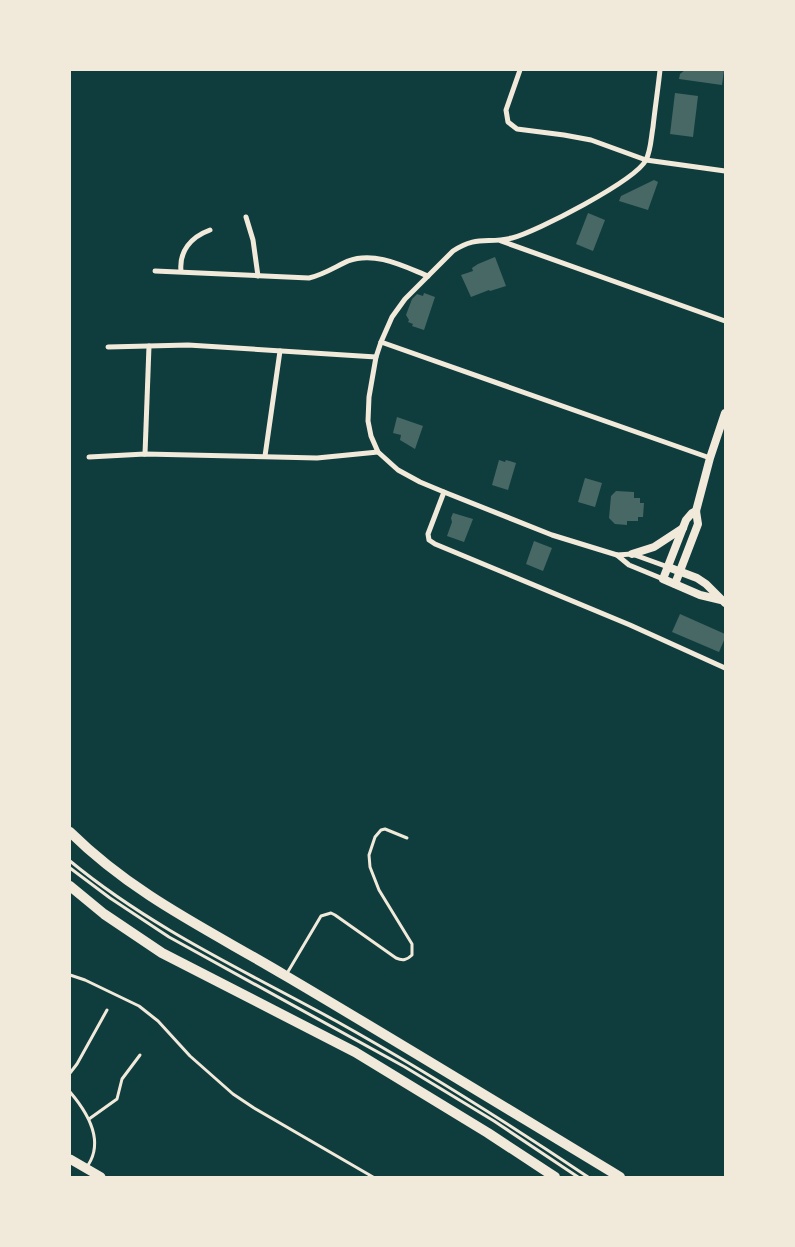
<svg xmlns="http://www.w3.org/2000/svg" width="795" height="1247" viewBox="0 0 795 1247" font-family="'Asap Condensed',sans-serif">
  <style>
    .building { fill: #486865 }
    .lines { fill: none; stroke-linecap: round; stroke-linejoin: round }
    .service { stroke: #f1e9da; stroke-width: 3 }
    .minor { stroke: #f1e9da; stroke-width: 5 }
    .tertiary { stroke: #f1e9da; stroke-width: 8 }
    .secondary { stroke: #f1e9da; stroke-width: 9 }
    .trunk { stroke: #f1e9da; stroke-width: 10 }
  </style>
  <rect width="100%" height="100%" fill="#0f3d3e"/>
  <!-- building -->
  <g class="building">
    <polygon points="685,70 724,70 722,85 679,79 680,74"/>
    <polygon points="675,93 698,96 693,137 670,134"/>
    <polygon points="654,180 658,182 648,210 619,201 621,196"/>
    <polygon points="588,213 605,220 593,251 576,244"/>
    <polygon points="495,257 506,286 490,291 489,290 471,297 461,275 473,271 472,268 478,264"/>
    <polygon points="424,293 435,297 424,330 412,326 413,324 408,322 409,320 406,315 412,299 417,294 423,296"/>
    <polygon points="397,417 423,426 415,449 400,440 401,435 393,433"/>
    <polygon points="499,460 505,462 506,460 516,463 508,490 492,485"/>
    <polygon points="585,478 602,483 595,507 578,502"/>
    <polygon points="616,491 634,492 634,498 640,498 640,503 644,503 643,517 638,517 638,521 627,521 627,525 615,524 609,518 611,496"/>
    <polygon points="453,513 473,519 464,542 447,536 452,522 451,518"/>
    <polygon points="534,541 552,548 543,571 526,564"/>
    <polygon points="680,614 725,634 725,638 719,652 672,632"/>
  </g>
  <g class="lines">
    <!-- service -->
    <g class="service">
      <path d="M70,861C151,928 245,971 336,1021C422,1069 506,1122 588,1177"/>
      <polyline points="70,868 110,898 169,937 405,1067 494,1121 578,1177"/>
      <polyline points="70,975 85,980 139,1006 158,1021 190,1056 233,1094 254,1108 373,1177"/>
      <path d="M286,975L321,916L331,913L335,915L396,958C403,961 407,960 412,955V944L379,890L370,867L369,855L375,837L381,830L385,829L407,838"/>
      <polyline points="70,1073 77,1064 107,1010"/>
      <path d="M70,1092C88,1113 106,1142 86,1168"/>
      <polyline points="89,1119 117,1099 122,1079 140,1055"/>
    </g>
    <!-- minor -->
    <g class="minor">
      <polyline points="520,70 506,110 508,122 517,129 564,135 591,140 646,160 725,171"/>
      <path d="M660,70C658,89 655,108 653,127C651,138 651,150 646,160C635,181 536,232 512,238C487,244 477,235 453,251L405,299L392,317L381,342L376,357L369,397L368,421L371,436L378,452L398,470L420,482L444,492L552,535L617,555L632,554L668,567"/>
      <polyline points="246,217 253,240 258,276"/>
      <polyline points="501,241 725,321"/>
      <path d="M155,271L309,278C323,275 335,267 348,261C375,251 403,266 428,276"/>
      <path d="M181,271C179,251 191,237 210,230"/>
      <polyline points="381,342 710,458"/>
      <polyline points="108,347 188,345 376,357"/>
      <polyline points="145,454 149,346"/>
      <polyline points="265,456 280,351"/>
      <polyline points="89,457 145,454 317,458 378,452"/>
      <polyline points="444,492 428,534 429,540 435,544 630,625 725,668"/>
      <polyline points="617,555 629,565 663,579"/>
    </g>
    <!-- tertiary -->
    <g class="tertiary">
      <polyline points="696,511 692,513 686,520 663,579 700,595 721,600"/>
      <polyline points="632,554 654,547 683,528"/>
      <polyline points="668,567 697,578 706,584 725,603"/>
      <polyline points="675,584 698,524 696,511 710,458 725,413"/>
    </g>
    <!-- secondary -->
    <polyline class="secondary" points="70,1159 101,1177"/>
    <!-- trunk -->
    <g class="trunk">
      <path d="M70,832C135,896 209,930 286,976C398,1042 509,1110 620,1177"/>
      <polyline points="70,886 104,914 162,953 355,1052 488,1133 555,1177"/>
    </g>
  </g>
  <!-- border -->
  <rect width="795" height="1247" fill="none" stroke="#f1e9da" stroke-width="142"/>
</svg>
